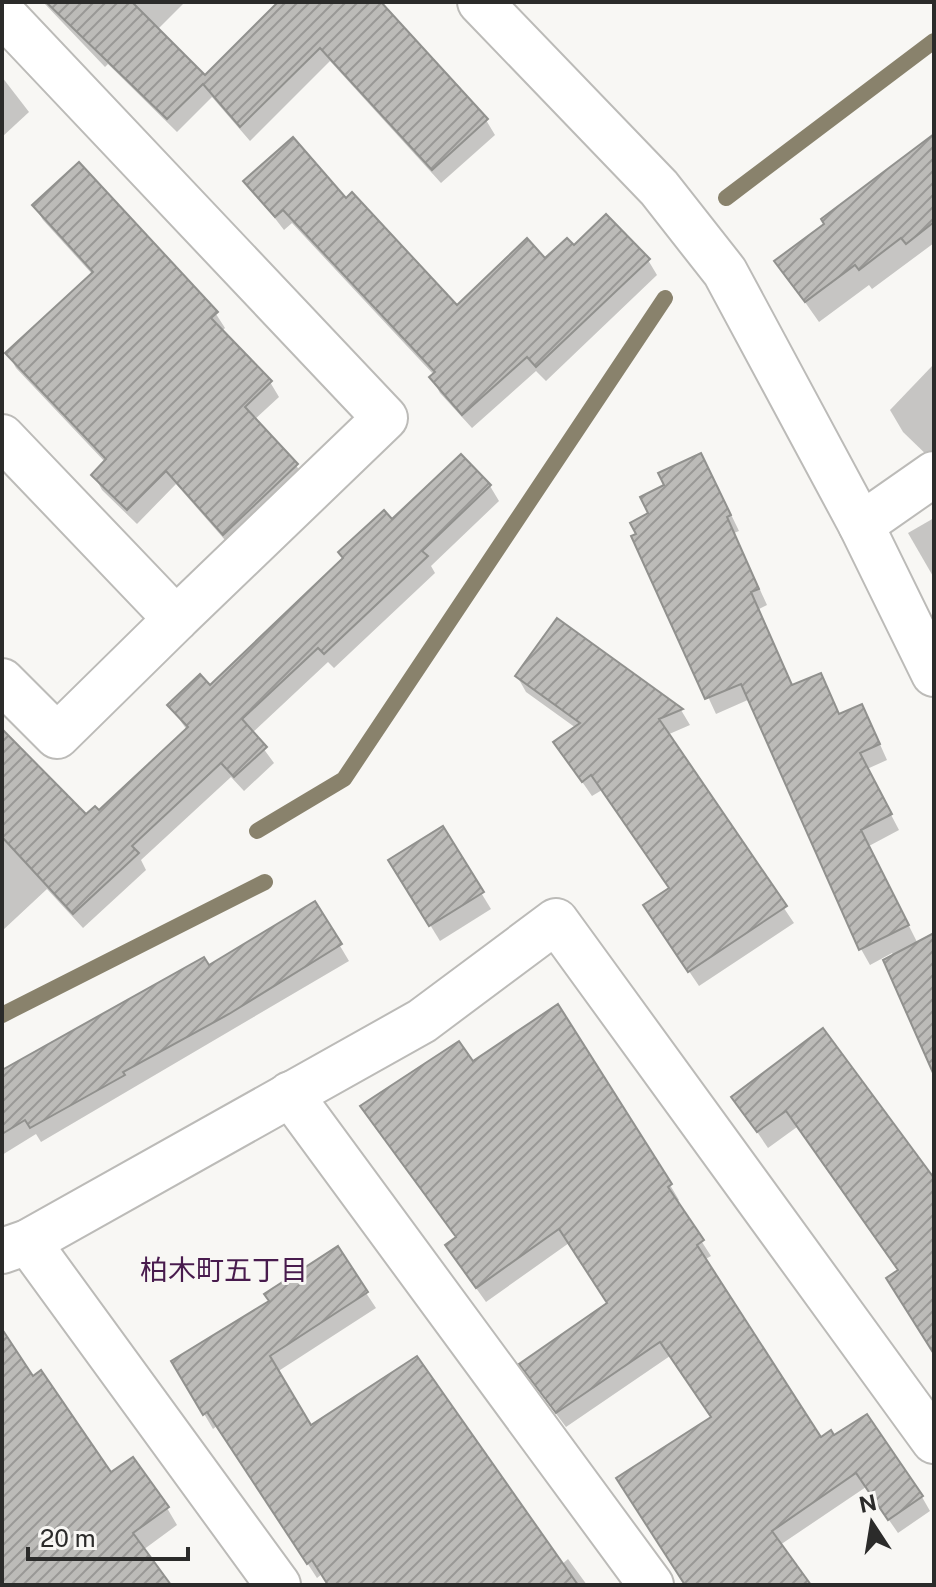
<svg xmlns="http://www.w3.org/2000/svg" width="936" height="1587" viewBox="0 0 936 1587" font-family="'Public Sans','Noto Sans JP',sans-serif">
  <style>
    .shadow { fill: #0003 }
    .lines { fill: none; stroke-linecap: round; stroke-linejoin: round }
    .stream { stroke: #89826c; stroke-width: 16 }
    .building { fill: url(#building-hatch); stroke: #91918e; stroke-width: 2 }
    .street-casing { stroke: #bcbbb8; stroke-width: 48 }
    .secondary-casing { stroke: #bcbbb8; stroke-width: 48 }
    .street { stroke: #fff; stroke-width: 44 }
    .secondary { stroke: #fff; stroke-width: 44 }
    .labels { text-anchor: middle; stroke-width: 6; stroke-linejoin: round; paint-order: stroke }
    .neighbourhood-label { font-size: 28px; fill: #481b4d; stroke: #f8f7f4 }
  </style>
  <defs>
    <pattern id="building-hatch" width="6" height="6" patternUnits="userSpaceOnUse" patternTransform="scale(2)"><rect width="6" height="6" fill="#bcbbb8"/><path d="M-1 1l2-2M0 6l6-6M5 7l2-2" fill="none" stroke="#999896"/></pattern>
  </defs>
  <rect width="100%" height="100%" fill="#f8f7f4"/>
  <!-- shadow -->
  <g class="shadow">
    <polygon points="43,2 185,2 157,30 205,78 283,2 362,2 486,120 495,135 441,183 330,61 250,141 212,97 177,132 108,64 105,67"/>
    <polygon points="2,77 29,112 2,137"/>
    <polygon points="934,137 934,243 872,289 869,285 819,322 776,261"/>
    <polygon points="246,181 346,201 457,308 574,248 648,260 657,275 546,381 536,371 472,428 440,393 432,378 434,375 292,223 284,230"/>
    <polygon points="34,205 216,314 225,328 221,332 270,382 279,397 254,420 296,465 305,480 232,548 176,484 137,524 102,490 94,475 106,463 16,368 8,353 93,275 43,220"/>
    <polygon points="934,364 934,462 903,432 890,410"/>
    <polygon points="710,471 739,531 734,533 767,605 759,609 793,687 820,675 840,716 870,722 887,760 867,769 899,830 869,846 918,944 934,935 934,1070 894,957 892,953 870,965 861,949 750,699 716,714 634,537"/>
    <polygon points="490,486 499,501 431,566 435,573 334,668 328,662 252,733 274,763 244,791 231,777 141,860 146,870 83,928 47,889 2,931 2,732 86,817 99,813 187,730 169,705 210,688 392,522"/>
    <polygon points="934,518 934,578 908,533"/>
    <polygon points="558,621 681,710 690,725 667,735 794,923 699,986 655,921 670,889 602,790 592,796 555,743 576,728 526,692 517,676"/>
    <polygon points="442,829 491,909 440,941 400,876"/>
    <polygon points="315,904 349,961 41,1142 36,1134 2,1155 2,1073 208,968"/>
    <polygon points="823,1031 934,1181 934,1352 899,1272 797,1127 768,1148 734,1098"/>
    <polygon points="472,1064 670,1185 679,1200 676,1202 711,1256 704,1260 820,1440 922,1497 930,1511 898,1533 866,1487 780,1545 809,1585 686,1585 713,1419 670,1356 566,1427 530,1379 609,1304 569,1243 486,1302 456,1260 457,1239 372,1122"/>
    <polygon points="337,1249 376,1308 277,1372 310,1428 561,1565 568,1559 587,1585 329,1585 322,1574 317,1578 217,1426 213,1429 173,1361 271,1302"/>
    <polygon points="2,1333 33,1379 111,1475 167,1508 177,1525 143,1550 168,1585 2,1585"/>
  </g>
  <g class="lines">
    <!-- stream -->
    <g class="stream">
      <polyline points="726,198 934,41"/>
      <polyline points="257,831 344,779 665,298"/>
      <polyline points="2,1015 265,882"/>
    </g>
  </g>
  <!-- building -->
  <g class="building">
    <polygon points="46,2 132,2 205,75 278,2 381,2 488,119 432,170 320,48 240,127 203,84 167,119"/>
    <polygon points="934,134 934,222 906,244 901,238 859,270 855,265 805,302 774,261 824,224 821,219"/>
    <polygon points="293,137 346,198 352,192 457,305 527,238 545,258 567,238 574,245 606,214 650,259 536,367 527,357 462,415 429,377 435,372 283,210 275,217 243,181"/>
    <polygon points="79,162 218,312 211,318 272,381 245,407 298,464 223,535 166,471 127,510 91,475 106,459 5,353 93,272 32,205"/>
    <polygon points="701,453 731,515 727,517 759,589 751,592 792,685 821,673 839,714 862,704 880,744 860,753 892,814 861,830 909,925 859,950 741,684 705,699 631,536 636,534 630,523 648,513 640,497 664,485 658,473"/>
    <polygon points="461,454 491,485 422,551 428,556 324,654 318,648 242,719 267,747 234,777 221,763 132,846 139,853 73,914 2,837 2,729 86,814 95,806 99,810 188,727 167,705 200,674 210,685 343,558 338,552 384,510 392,519"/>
    <polygon points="557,618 683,709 659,719 787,906 688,972 643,905 669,888 591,775 582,782 553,742 580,723 515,676"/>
    <polygon points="443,826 484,892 429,926 388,860"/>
    <polygon points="315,901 342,944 229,1014 123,1072 125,1075 30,1128 25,1120 2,1134 2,1070 204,957 209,965"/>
    <polygon points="934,933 934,1075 883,960"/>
    <polygon points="558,1004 672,1184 668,1187 704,1240 697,1245 821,1437 831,1430 834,1435 867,1414 923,1496 888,1520 856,1473 772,1531 811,1585 685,1585 616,1478 711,1417 660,1342 556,1413 519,1364 607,1303 559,1229 476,1288 445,1245 456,1237 360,1106 459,1041 473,1061"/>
    <polygon points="823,1028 934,1178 934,1354 886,1278 898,1270 786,1111 757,1132 731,1097"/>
    <polygon points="338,1246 368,1292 270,1356 311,1425 417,1356 578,1585 328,1585 312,1560 307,1564 207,1412 203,1415 171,1361 269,1301 264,1294"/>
    <polygon points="2,1329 33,1376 41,1370 111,1472 133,1457 169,1507 133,1533 171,1585 2,1585"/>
  </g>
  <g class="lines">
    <!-- street casing -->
    <g class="street-casing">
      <g id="street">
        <polyline points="2,13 385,418 176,619 2,437"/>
        <polyline points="861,525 934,474"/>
        <polyline points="2,681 57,736 176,619"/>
        <polyline points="290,1094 651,1585"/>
        <polyline points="28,1242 278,1585"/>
        <polyline points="2,1251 28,1242 422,1021 556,921 934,1441"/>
      </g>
    </g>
    <!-- secondary casing -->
    <g class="secondary-casing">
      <polyline id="secondary" points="480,2 659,188 725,272 861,525 934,674"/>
    </g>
    <!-- street -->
    <use href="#street" class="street"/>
    <!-- secondary -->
    <use href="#secondary" class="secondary"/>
  </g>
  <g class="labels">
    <!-- neighbourhood labels -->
    <g class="neighbourhood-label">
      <text x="224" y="1280">柏木町五丁目</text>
    </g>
  </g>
  <!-- border -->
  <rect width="936" height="1587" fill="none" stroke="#2b2b2a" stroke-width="8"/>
  <!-- north arrow -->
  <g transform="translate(872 1523) rotate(348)" stroke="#f8f7f4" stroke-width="6" paint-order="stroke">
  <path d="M0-6L14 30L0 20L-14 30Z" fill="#2b2b2a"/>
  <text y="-12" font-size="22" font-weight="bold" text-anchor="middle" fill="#2b2b2a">N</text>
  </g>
  <!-- scale -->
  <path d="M28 1547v12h160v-12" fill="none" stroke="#2b2b2a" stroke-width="4"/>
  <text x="40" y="1547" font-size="24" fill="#2b2b2a" stroke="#f8f7f4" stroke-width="6" paint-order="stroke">20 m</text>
</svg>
